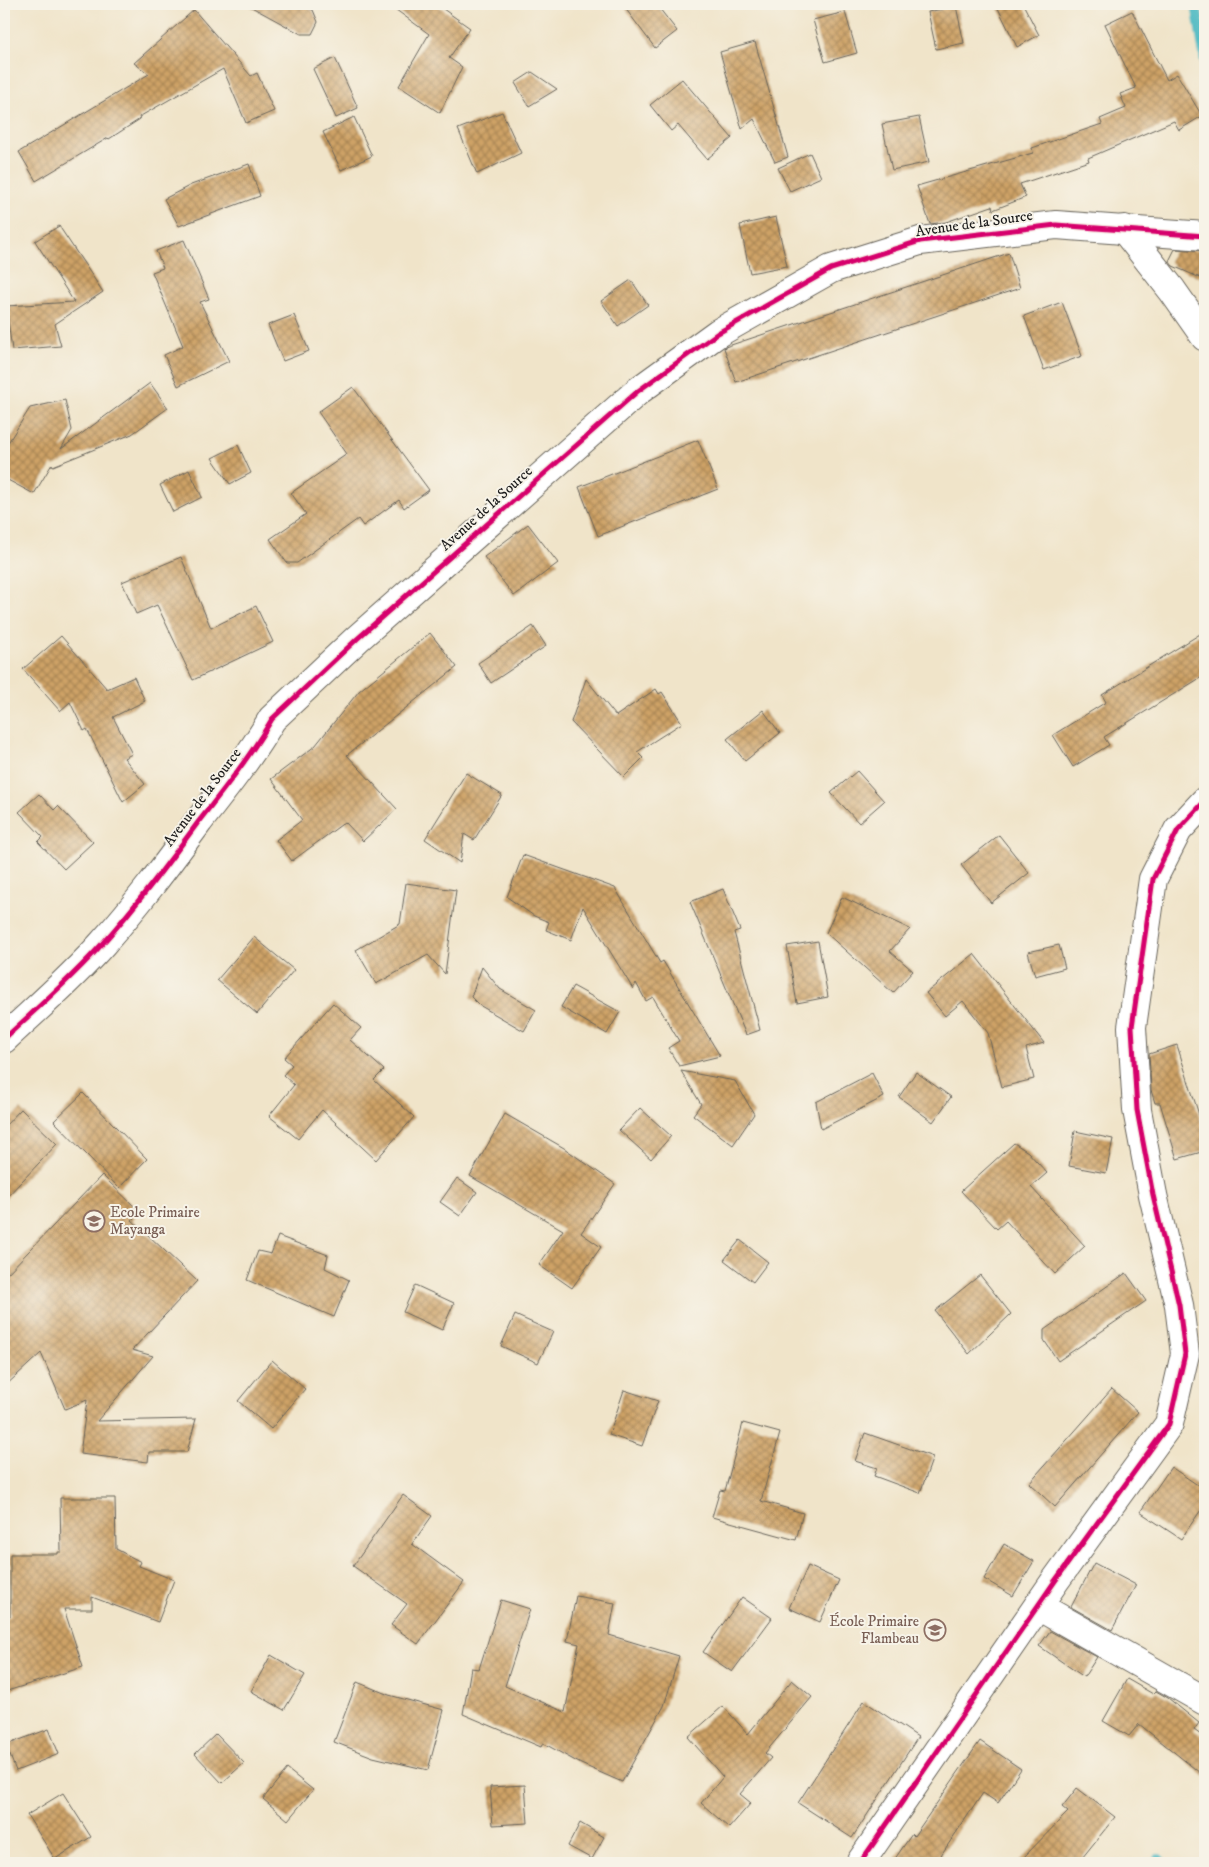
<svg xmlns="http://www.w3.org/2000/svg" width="1209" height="1867" viewBox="0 0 1209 1867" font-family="'IM FELL DW Pica',serif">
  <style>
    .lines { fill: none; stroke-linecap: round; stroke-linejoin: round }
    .stream { stroke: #49b8c1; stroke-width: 10 }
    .building { fill: url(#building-cross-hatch) }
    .street-casing { stroke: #666259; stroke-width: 30 }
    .street { stroke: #fff; stroke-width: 28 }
    .cycleway-casing { stroke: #f7f3e8; stroke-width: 8 }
    .cycleway { stroke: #d6006c; stroke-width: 5 }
    .labels { text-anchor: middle; stroke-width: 4; stroke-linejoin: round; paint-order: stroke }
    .street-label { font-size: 15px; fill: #1c1c1c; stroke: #f7f3e8 }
    .education-label { font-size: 15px; fill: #785e54; stroke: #f7f3e8; text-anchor: start }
  </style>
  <defs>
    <pattern id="building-cross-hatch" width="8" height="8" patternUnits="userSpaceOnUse" patternTransform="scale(1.25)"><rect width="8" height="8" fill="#cea266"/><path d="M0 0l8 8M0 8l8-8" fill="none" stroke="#a68353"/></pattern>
  </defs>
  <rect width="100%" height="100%" fill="#f7f3e8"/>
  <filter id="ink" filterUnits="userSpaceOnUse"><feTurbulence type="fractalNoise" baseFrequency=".02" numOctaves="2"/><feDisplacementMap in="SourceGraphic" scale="10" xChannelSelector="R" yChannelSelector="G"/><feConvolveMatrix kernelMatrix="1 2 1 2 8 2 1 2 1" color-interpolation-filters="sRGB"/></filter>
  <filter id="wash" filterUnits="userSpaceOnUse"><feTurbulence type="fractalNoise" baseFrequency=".0096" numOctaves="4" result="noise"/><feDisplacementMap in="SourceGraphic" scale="20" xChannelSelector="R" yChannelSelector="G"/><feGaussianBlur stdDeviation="1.12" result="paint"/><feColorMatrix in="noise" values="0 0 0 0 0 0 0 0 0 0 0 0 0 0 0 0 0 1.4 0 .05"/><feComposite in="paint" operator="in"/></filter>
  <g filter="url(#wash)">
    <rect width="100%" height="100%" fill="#f0e4c9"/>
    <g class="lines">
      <!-- stream -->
      <g class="stream">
        <polyline points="1196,4 1205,62"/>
        <polyline points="1159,1859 1163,1863"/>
      </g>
    </g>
    <g id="blocks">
      <!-- building -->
      <g class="building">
        <polygon points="246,4 301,4 313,10 318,22 312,34 301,34"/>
        <polygon points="388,4 436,4 470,28 449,58 462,67 440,113 399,86 429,34"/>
        <polygon points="622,4 656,4 677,31 655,48"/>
        <polygon points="996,4 1023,4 1039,35 1017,47"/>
        <polygon points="956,6 964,43 936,49 928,12"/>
        <polygon points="194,10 251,76 257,73 274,111 246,123 223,69 139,117 140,119 109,139 108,138 36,181 19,152 149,74 134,63"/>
        <polygon points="1132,11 1167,80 1177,74 1202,116 1179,130 1174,121 1088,158 1089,161 1020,184 1026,197 993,210 992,206 946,222 930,224 917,186 1033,153 1032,148 1102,124 1100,119 1126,108 1120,94 1136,88 1105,24"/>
        <polygon points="845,12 857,53 825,62 813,20"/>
        <polygon points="755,42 788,157 775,162 754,119 742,129 720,52"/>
        <polygon points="335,58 358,108 336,118 313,69"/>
        <polygon points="532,72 557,89 529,106 515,83"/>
        <polygon points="682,79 732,138 707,159 678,125 671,131 650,105"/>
        <polygon points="502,112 521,153 477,174 458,129"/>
        <polygon points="354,117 372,156 341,170 323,132"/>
        <polygon points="919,117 929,162 892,170 882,124"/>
        <polygon points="810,153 821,177 790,191 778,168"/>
        <polygon points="249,164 260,196 179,226 164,199 191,185"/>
        <polygon points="776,217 787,266 750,273 740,225"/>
        <polygon points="59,226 103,292 55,324 61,346 12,350 6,306 74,302 35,241"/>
        <polygon points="184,240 209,299 200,302 229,361 178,386 164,355 183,346 152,272 163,268 156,251"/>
        <polygon points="1175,249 1205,251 1205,280 1173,266 1169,261"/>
        <polygon points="1009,253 1020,288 736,382 724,348 725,347"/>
        <polygon points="631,280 648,305 618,326 601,301"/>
        <polygon points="1062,302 1082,356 1044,370 1024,316"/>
        <polygon points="294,315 309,351 283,361 268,325"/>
        <polygon points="150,383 168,408 132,434 53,466 52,464 34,494 4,478 4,449 30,408 65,400 72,430 61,449"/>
        <polygon points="353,387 429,490 404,508 399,500 363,526 358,519 297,563 287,563 270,539 306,514 291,493 347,454 318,412"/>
        <polygon points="698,440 718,489 598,536 579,487"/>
        <polygon points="238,445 251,473 230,484 212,458"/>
        <polygon points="189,470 202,497 173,512 160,485"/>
        <polygon points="528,524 558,563 514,596 484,557"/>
        <polygon points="181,557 211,628 256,606 273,642 193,680 157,605 136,614 122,582"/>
        <polygon points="533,626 546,646 491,683 478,663"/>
        <polygon points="1205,631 1205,675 1104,737 1109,745 1073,767 1053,735 1106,702 1102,695"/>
        <polygon points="430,633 457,667 347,755 397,809 363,841 345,822 292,861 276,840 302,820 271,779 315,746 359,691"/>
        <polygon points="61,636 107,689 134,677 145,701 113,717 132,754 124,758 145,784 123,802 87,729 84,731 70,702 60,711 23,669"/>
        <polygon points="586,679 616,716 656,689 659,694 662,692 682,723 637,752 643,758 624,777 571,722"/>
        <polygon points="763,710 780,733 745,761 727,739"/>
        <polygon points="857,771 884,801 859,823 831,793"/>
        <polygon points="466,773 502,795 474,840 464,834 460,863 425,839"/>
        <polygon points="39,794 54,810 58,806 93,842 64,869 38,842 43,837 19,812"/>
        <polygon points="999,835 1029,873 991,903 961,865"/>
        <polygon points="523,855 615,888 660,963 663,961 720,1056 679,1066 668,1048 679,1041 653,997 646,1001 636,983 633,989 583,907 571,940 546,930 549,922 534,916 507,897"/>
        <polygon points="406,883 456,890 445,974 428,955 376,984 356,950 400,924"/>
        <polygon points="723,889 740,930 734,932 760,1030 746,1035 690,902"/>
        <polygon points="842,897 910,929 890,951 913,971 893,993 826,933"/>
        <polygon points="254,937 294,970 257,1014 217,980"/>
        <polygon points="818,941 828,997 797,1003 787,946"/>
        <polygon points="1059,945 1065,968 1035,976 1028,952"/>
        <polygon points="974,954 1044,1043 1026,1048 1034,1079 1002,1087 988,1033 963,1001 945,1016 926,993"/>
        <polygon points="482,967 500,989 536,1010 524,1031 479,1005 471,997"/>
        <polygon points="573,986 620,1012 607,1034 561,1007"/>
        <polygon points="333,1003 361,1028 350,1040 384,1070 374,1080 414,1117 376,1160 322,1110 298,1139 269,1116 294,1085 283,1075 292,1065 284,1058"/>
        <polygon points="1177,1045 1205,1134 1205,1151 1177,1159 1160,1103 1155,1103 1151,1090 1149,1054"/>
        <polygon points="681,1071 735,1081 754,1114 733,1145 693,1115 701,1104"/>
        <polygon points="916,1072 951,1097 933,1122 899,1097"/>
        <polygon points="872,1073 884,1097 821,1129 816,1102"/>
        <polygon points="83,1093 147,1159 119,1188 54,1121"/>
        <polygon points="640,1108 671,1136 651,1159 619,1130"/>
        <polygon points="21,1109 57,1144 4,1200 4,1127"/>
        <polygon points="505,1114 564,1148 615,1184 581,1233 601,1247 572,1288 539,1265 563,1230 470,1176"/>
        <polygon points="1075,1131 1113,1139 1106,1173 1069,1166"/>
        <polygon points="1014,1143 1028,1152 1047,1173 1031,1187 1085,1246 1055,1274 1006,1221 997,1229 961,1191"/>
        <polygon points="102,1175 140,1212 132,1220 197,1281 132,1350 153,1356 97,1421 196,1419 187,1452 149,1452 148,1462 80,1454 87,1400 65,1409 41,1353 4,1387 4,1277"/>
        <polygon points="457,1178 477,1192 460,1216 440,1202"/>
        <polygon points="278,1236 328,1255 325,1268 349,1280 334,1317 247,1280 258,1251 271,1254"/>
        <polygon points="740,1240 768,1262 753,1282 724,1260"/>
        <polygon points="1126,1273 1146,1301 1058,1361 1044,1340 1044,1330"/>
        <polygon points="980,1275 1011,1314 969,1354 935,1311"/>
        <polygon points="415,1285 454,1303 442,1330 403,1312"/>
        <polygon points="515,1315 553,1332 538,1363 501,1346"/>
        <polygon points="272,1360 305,1389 271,1429 238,1401"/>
        <polygon points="1112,1389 1138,1412 1055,1507 1029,1483"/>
        <polygon points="624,1390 658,1401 642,1446 609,1435"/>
        <polygon points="743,1423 780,1433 761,1501 803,1513 796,1540 712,1517 720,1490 725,1491"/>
        <polygon points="865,1433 933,1457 920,1493 874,1476 877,1468 855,1461"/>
        <polygon points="1171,1467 1205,1490 1205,1504 1181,1539 1140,1512"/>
        <polygon points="403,1495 432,1516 412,1544 464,1582 418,1644 391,1625 407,1604 353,1566"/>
        <polygon points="60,1498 115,1498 116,1549 141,1562 139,1566 174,1580 158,1622 92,1597 92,1609 64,1609 83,1667 4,1692 4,1618 10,1616 10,1554 58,1554 58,1552 61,1552"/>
        <polygon points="1004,1544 1034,1561 1013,1596 984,1579"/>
        <polygon points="1094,1563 1136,1585 1112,1630 1071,1607"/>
        <polygon points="808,1566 839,1580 820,1622 789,1608"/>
        <polygon points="576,1596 615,1603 609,1635 679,1656 664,1706 622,1782 581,1764 543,1743 541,1747 463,1714 471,1668 479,1669 501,1600 530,1609 505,1686 565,1712 579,1644 567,1641"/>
        <polygon points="742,1597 772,1618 732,1672 703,1652"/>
        <polygon points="1050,1631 1097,1657 1084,1677 1039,1646"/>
        <polygon points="271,1655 305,1675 284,1710 251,1691"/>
        <polygon points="1127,1679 1153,1694 1156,1691 1168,1698 1199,1723 1194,1730 1205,1738 1205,1777 1139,1724 1129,1736 1103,1721"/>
        <polygon points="792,1680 812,1697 765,1753 771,1758 740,1794 751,1803 729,1828 701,1803 723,1777 688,1737 723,1706 748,1734"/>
        <polygon points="357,1682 389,1695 444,1710 428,1770 373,1757 334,1742"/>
        <polygon points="864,1701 918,1737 852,1838 798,1803"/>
        <polygon points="49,1729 59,1754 16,1771 6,1745"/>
        <polygon points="216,1734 244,1763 222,1783 195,1754"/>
        <polygon points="980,1741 1021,1769 998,1803 983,1793 941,1855 953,1863 892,1863 912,1834 914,1836"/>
        <polygon points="287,1769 313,1790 288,1820 263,1799"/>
        <polygon points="525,1785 528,1823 493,1825 490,1787"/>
        <polygon points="1077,1788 1115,1817 1078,1863 1018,1863 1068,1812 1062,1807"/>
        <polygon points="63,1793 91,1837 55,1859 27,1815"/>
        <polygon points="580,1823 604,1837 592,1859 568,1846"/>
      </g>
    </g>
  </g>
  <g filter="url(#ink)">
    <use href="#blocks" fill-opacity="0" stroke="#666259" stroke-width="1"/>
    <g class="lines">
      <!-- street casing -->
      <g class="street-casing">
        <g id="street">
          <polyline points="1124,229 1172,290 1205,337"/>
          <path d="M4,1039C37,1008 72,978 102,944C137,905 168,863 199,821C225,788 251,755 272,719L357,639L638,391L718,333L831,269L920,241L1056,225L1205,236"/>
          <polyline points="1038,1606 1205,1701"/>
          <polyline points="860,1863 1055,1581 1169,1424 1185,1354 1179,1305 1153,1195 1137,1110 1132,1027 1153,879 1178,830 1205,801"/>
        </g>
      </g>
      <!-- street -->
      <use href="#street" class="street"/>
      <!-- cycleway casing -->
      <g class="cycleway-casing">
        <g id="cycleway">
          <path d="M4,1039C37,1008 72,978 102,944C137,905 168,863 199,821C225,788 251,755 272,719L357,639L638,391L718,333L831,269L920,241L1056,225L1205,236"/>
          <polyline points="860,1863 1055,1581 1169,1424 1185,1354 1179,1305 1153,1195 1137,1110 1132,1027 1153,879 1178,830 1205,801"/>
        </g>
      </g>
      <!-- cycleway -->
      <use href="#cycleway" class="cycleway"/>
    </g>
  </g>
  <!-- icons -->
  <defs>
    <g id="school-ring" transform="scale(1.125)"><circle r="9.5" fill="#f7f3e8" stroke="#8d6e63" stroke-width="1.5"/><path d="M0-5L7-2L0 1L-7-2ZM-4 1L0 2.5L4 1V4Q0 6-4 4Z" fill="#8d6e63"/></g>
  </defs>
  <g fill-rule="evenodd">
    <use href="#school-ring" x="94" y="1221"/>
    <use href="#school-ring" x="935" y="1630"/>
  </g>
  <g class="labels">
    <!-- street labels -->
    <g class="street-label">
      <text transform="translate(974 223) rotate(-8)" y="5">Avenue de la Source</text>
      <text transform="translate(486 508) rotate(-42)" y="5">Avenue de la Source</text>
      <text transform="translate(202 797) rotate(-53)" y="5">Avenue de la Source</text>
    </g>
    <!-- education labels -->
    <g class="education-label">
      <text x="110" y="1217">Ecole Primaire<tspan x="110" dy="17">Mayanga</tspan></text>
      <text x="919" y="1626" text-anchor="end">École Primaire<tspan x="919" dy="17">Flambeau</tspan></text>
    </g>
  </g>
  <!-- margin -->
  <rect width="1209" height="1867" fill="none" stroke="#f7f3e8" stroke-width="20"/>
</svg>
